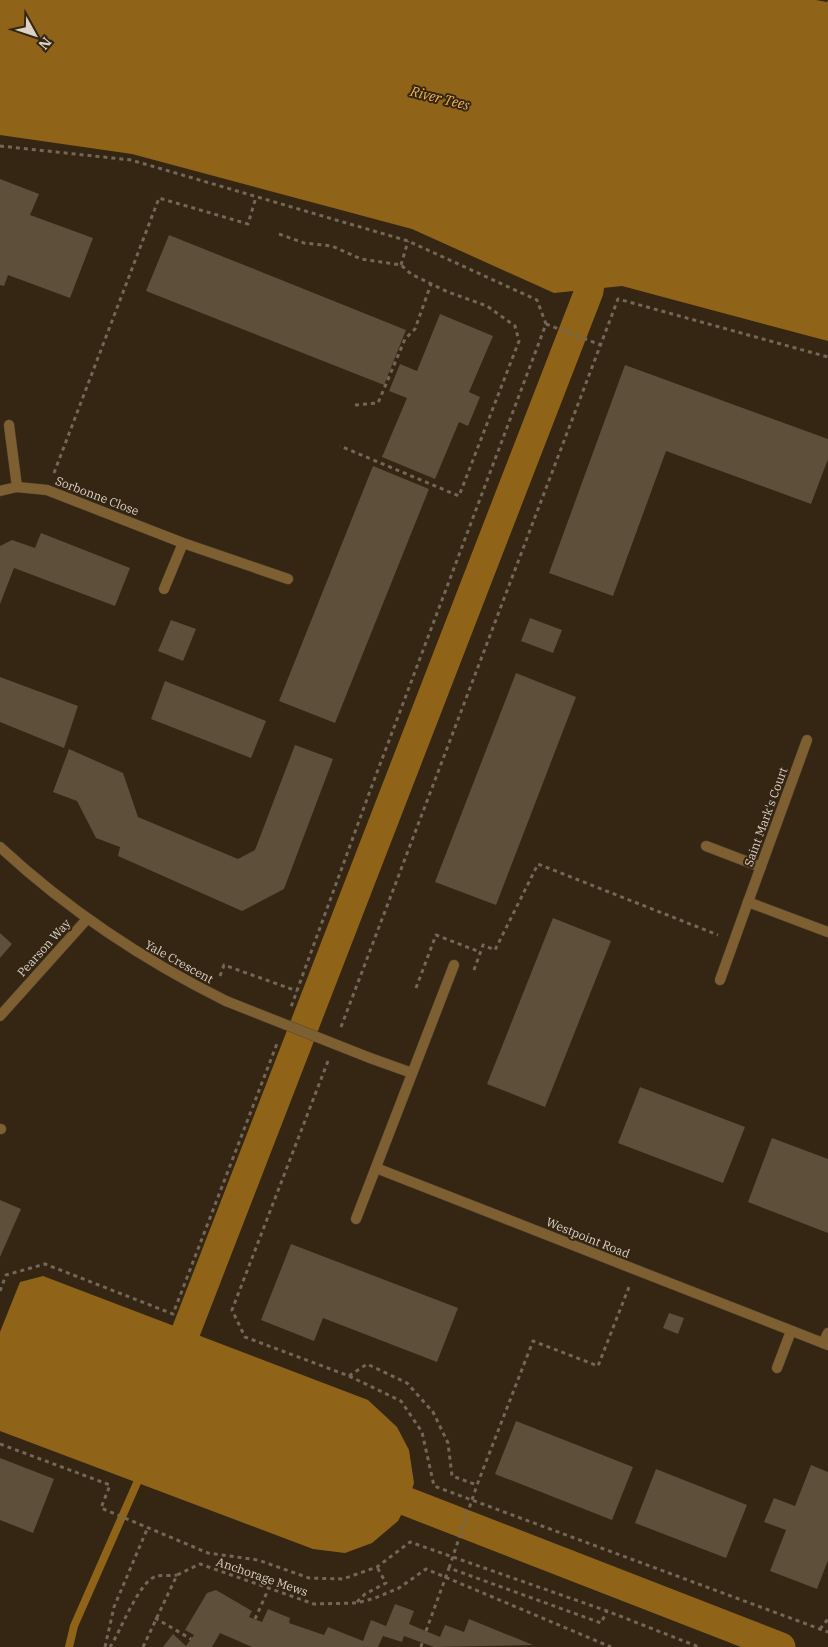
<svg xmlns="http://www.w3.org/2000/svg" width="828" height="1647" viewBox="0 0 828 1647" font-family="'IBM Plex Serif',serif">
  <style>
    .water { fill: #906418 }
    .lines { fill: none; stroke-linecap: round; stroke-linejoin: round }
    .stream { stroke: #906418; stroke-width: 8 }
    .canal { stroke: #906418; stroke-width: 29 }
    .building { fill: #5d4f3a }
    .lane-casing { stroke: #4f4230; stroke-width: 11 }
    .street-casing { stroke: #4f4230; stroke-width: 11 }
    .path { stroke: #736757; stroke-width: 3; stroke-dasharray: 4 4; stroke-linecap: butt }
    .lane { stroke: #7e5f32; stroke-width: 10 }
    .street { stroke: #7e5f32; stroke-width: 10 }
    .street-bridge-casing { stroke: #4f4230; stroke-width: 11; stroke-linecap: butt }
    .path-bridge { stroke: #736757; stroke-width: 3; stroke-dasharray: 4 4; stroke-linecap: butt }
    .street-bridge { stroke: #7e5f32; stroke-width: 10 }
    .labels { text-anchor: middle; stroke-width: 4; stroke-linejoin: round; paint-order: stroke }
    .street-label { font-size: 12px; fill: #dcd3c7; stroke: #342613 }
    .water-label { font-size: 14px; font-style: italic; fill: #f4b554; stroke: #342613 }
  </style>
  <rect width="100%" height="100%" fill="#342613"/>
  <!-- water -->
  <g class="water">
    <polygon points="0,0 816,0 827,2 828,0 828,341 622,286 554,293 412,229 132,154 0,135"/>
    <polygon points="43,1276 368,1400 397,1427 409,1450 414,1483 408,1502 398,1521 372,1543 345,1553 313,1549 0,1431 0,1332 20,1282"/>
  </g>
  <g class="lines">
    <!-- stream -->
    <polyline class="stream" points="69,1647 74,1626 140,1476"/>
    <!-- canal -->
    <g class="canal">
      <polyline points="171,1370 589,291 594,252"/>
      <polyline points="372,1488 781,1647"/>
    </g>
  </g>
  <!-- building -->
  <g class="building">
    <polygon points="0,179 39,194 30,215 93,238 70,298 8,275 4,286 0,285"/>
    <polygon points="169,235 406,330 384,385 146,291"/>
    <polygon points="440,314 493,336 469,392 480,397 468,426 459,422 435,479 382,457 407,398 389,391 400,364 417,371"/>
    <polygon points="625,365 828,439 828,459 811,504 666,451 613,596 549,573"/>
    <polygon points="373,466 429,489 335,723 279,701"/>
    <polygon points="41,533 130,568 115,606 14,568 0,604 0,546 12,540 35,548"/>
    <polygon points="530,618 562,630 553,653 521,641"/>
    <polygon points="171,620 196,629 183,661 158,651"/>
    <polygon points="516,673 576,697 496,905 435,882"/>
    <polygon points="0,677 78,706 64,748 0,722"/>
    <polygon points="165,681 266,721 251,758 151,719"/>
    <polygon points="295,745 333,759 284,889 242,911 118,856 120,847 96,838 77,801 53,792 69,749 123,773 138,817 238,859 255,850"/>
    <polygon points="553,918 611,941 545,1107 487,1084"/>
    <polygon points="0,933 12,944 0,958"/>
    <polygon points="640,1087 745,1127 723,1183 618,1143"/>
    <polygon points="772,1138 828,1159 828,1233 748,1202"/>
    <polygon points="0,1200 21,1209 0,1257"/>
    <polygon points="291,1244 458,1308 437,1362 323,1318 314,1341 261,1320"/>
    <polygon points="669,1313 684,1318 678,1334 663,1328"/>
    <polygon points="516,1421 633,1467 612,1520 495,1474"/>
    <polygon points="0,1458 54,1479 33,1533 0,1520"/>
    <polygon points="811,1465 828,1472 828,1560 817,1589 770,1571 786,1530 764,1522 774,1498 795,1506"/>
    <polygon points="656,1469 747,1505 726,1558 635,1523"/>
    <polygon points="216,1590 252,1611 249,1617 262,1622 268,1609 290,1618 289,1623 324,1635 328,1627 363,1641 371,1620 386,1626 395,1604 414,1611 409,1624 440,1637 445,1625 464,1632 469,1619 533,1645 434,1647 404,1636 402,1642 383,1636 378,1647 252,1647 220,1633 212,1647 163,1647 173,1634 186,1646 194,1635 185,1630 207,1593"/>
  </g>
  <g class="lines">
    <!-- lane casing -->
    <g class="lane-casing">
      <g id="lane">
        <polyline points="9,425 17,487"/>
        <polyline points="706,846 761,867"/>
        <polyline points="0,1016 87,919"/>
        <polyline points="0,1129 1,1129"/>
        <polyline points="823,1343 828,1333"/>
      </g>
    </g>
    <!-- street casing -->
    <g class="street-casing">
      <g id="street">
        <polyline points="0,491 17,487 47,490 183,543 288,579"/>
        <polyline points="164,589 183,543"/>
        <polyline points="807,740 748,902 828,932"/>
        <path d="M0,847C68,910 143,960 226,1001"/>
        <polyline points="720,980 748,902"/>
        <polyline points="370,1058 412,1073"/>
        <polyline points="376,1168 828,1345"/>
        <polyline points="356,1219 454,965"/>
        <polyline points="777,1368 791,1331"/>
      </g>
    </g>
    <!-- path -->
    <g class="path">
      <polyline points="0,146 131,160 408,241 537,300 546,324 370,791 291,1007"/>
      <polyline points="279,234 304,243 332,246 361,259 401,265 411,274 448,292 487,306 515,326 519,341 459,496 340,446"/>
      <polyline points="401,265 408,241"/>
      <polyline points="546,324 601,345"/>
      <polyline points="355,405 378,403 405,339 415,329 431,284"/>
      <polyline points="54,473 159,198 248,224 256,197"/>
      <polyline points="474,970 483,945 495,950 538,864 718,935"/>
      <polyline points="220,976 224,965 297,991"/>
      <polyline points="416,988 436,935 480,952"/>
      <polyline points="341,1027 618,299 828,357"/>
      <polyline points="328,1061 232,1310 245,1337 349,1376 401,1401 422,1432 434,1486 828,1632"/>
      <polyline points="0,1291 6,1275 45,1264 173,1314 278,1041"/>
      <polyline points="349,1376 367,1364 407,1383 433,1412 448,1443 452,1476 477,1485 533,1341 598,1366 629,1287"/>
      <polyline points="0,1444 110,1485 101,1508 208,1553 258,1560 309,1578 343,1579 377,1567 410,1542 607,1611 699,1647"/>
      <polyline points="357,1602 365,1594 386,1583 377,1567"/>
      <polyline points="155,1618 191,1639"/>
      <polyline points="255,1619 268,1590"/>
      <polyline points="820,1629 828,1619"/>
      <polyline points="426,1631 449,1568 601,1623 607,1611"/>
      <polyline points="105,1647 114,1607 148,1527"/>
      <path d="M110,1647C121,1631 139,1580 157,1576C163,1575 171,1576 177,1575"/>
      <polyline points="143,1647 177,1575 200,1564 314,1604 357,1603 375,1598 399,1588 426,1569 611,1647"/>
      <polyline points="421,1647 422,1643"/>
    </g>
    <!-- lane -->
    <use href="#lane" class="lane"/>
    <!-- street -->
    <use href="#street" class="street"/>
    <!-- street-bridge casing -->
    <g class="street-bridge-casing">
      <polyline id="street-bridge" points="226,1001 370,1058"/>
    </g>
    <!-- path-bridge -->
    <polyline class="path-bridge" points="449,1568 477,1485"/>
    <!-- street-bridge -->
    <use href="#street-bridge" class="street-bridge"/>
  </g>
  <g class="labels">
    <!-- street labels -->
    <g class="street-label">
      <text transform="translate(97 496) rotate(21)" y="4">Sorbonne Close</text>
      <text transform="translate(766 817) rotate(-70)" y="4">Saint Mark's Court</text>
      <text transform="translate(44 948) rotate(-48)" y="4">Pearson Way</text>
      <text transform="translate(179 962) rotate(29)" y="4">Yale Crescent</text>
      <text transform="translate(588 1238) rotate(22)" y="4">Westpoint Road</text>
      <text transform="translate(262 1577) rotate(19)" y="4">Anchorage Mews</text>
    </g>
    <!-- water labels -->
    <g class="water-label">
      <text transform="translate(440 98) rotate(14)" y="5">River Tees</text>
    </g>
  </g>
  <!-- north arrow -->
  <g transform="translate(35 35) rotate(130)" stroke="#342613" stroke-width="4" paint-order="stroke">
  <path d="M0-4L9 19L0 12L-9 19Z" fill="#dcd3c7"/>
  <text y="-8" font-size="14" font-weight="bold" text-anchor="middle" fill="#dcd3c7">N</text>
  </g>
</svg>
